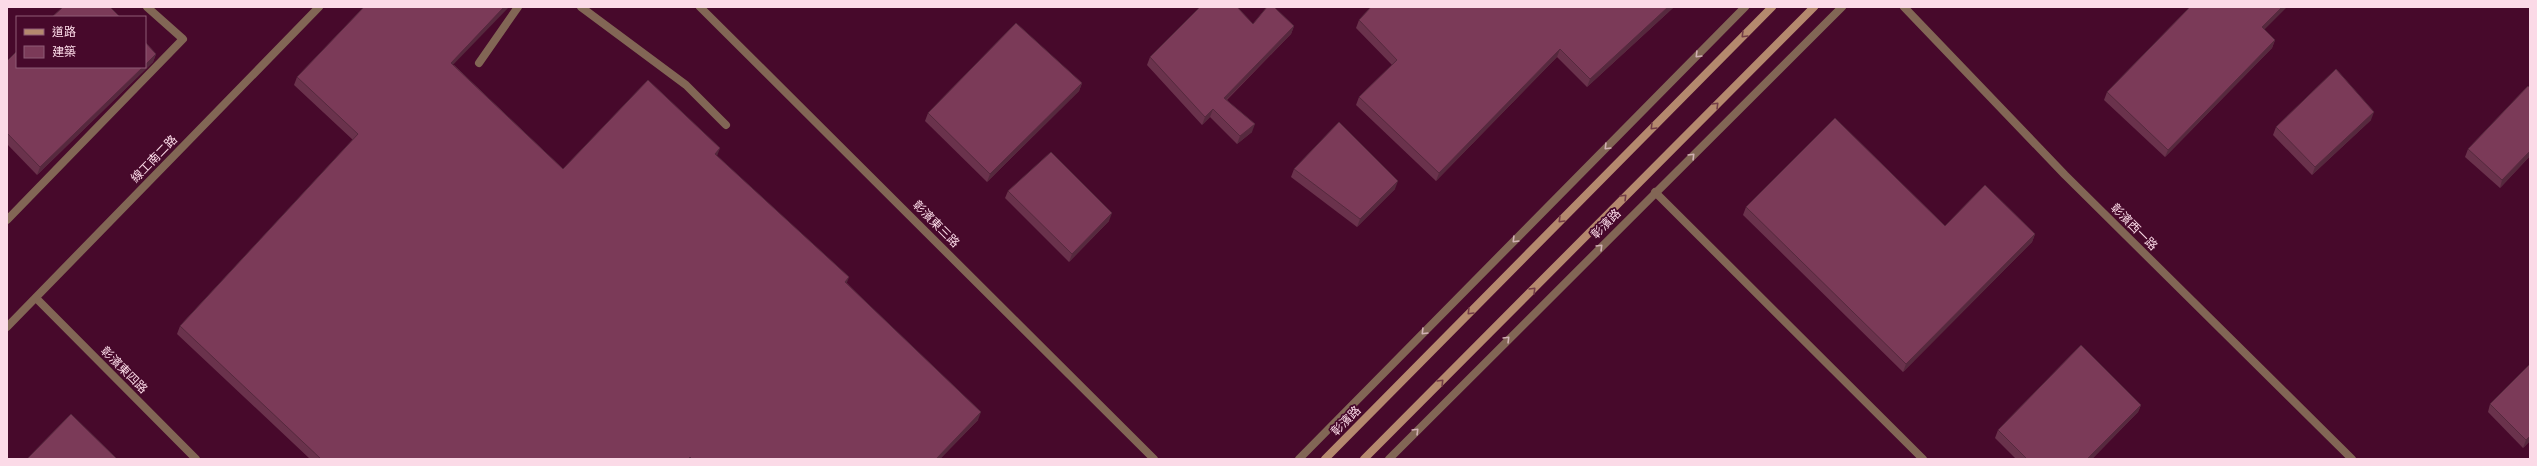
<svg xmlns="http://www.w3.org/2000/svg" width="2537" height="466" viewBox="0 0 2537 466" font-family="Quicksand,'Noto Sans TC',sans-serif">
  <style>
    .lines { fill: none; stroke-linecap: round; stroke-linejoin: round }
    .lane { stroke: #826655; stroke-width: 8 }
    .street { stroke: #826655; stroke-width: 8 }
    .secondary { stroke: #b5896e; stroke-width: 8 }
    .wall { fill: #6a324c }
    .shaded-wall { fill: #56293e }
    .building { fill: #7b3a58; stroke: #56293e }
    .oneway { stroke: #733c46 }
    .oneway2 { stroke: #d1b1b4 }
    .labels { text-anchor: middle; stroke-width: 3.5; stroke-linejoin: round; paint-order: stroke }
    .street-label { font-size: 12px; fill: #fbdae7; stroke: #47092b }
  </style>
  <rect width="100%" height="100%" fill="#47092b"/>
  <g class="lines">
    <!-- lane -->
    <g class="lane">
      <polyline points="581,7 686,85 726,125"/>
      <polyline points="479,63 518,7"/>
      <polyline points="7,220 183,39 147,7"/>
    </g>
    <!-- street -->
    <g class="street">
      <polyline points="700,7 1154,459"/>
      <polyline points="1904,7 2065,175 2352,459"/>
      <polyline points="1655,192 1923,459"/>
      <polyline points="36,298 196,459"/>
      <polyline points="7,327 319,7"/>
      <polyline points="1299,459 1745,7"/>
      <polyline points="1389,459 1842,7"/>
    </g>
    <!-- secondary -->
    <g class="secondary">
      <polyline points="1325,459 1772,7"/>
      <polyline points="1364,459 1814,7"/>
    </g>
  </g>
  <!-- wall -->
  <g class="wall">
    <polygon points="1674,7 1587,87 1557,57 1436,181 1356,105 1359,97 1392,65 1356,28 1359,20"/>
    <polygon points="1253,24 1294,26 1291,34 1227,100 1252,132 1237,144 1210,117 1202,125 1147,65 1150,57"/>
    <polygon points="2265,30 2275,40 2272,48 2165,157 2104,100 2107,92"/>
    <polygon points="156,54 153,62 37,175 7,144 7,61"/>
    <polygon points="454,65 563,169 717,156 847,283 978,420 940,459 310,459 177,334 180,326 353,140 294,85 297,77"/>
    <polygon points="1082,83 1079,91 987,182 925,121 928,113"/>
    <polygon points="2530,88 2530,156 2500,188 2465,157 2468,149"/>
    <polygon points="2371,120 2312,175 2273,135 2276,127"/>
    <polygon points="1294,169 1395,189 1357,227 1291,177"/>
    <polygon points="1008,191 1109,221 1069,262 1005,198"/>
    <polygon points="1746,207 1945,226 2035,234 2032,242 1903,372 1743,215"/>
    <polygon points="2530,364 2530,441 2523,448 2488,412 2490,404"/>
    <polygon points="2141,405 2138,412 2092,459 2016,459 1995,438 1998,430"/>
  </g>
  <!-- shaded-wall -->
  <g class="shaded-wall">
    <polygon points="504,7 509,7 448,70 451,63"/>
    <polygon points="1668,7 1674,7 1587,87 1590,79"/>
    <polygon points="2282,7 2287,7 2259,35 2262,27"/>
    <polygon points="1294,26 1291,34 1221,105 1224,98"/>
    <polygon points="2275,40 2272,48 2165,157 2168,150"/>
    <polygon points="1560,49 1557,57 1436,181 1439,173"/>
    <polygon points="156,54 153,62 37,175 40,167 143,67 145,67 145,65"/>
    <polygon points="1082,83 1079,91 987,182 990,174"/>
    <polygon points="1213,109 1210,117 1202,125 1205,117"/>
    <polygon points="2374,112 2371,120 2312,175 2315,167"/>
    <polygon points="1255,124 1252,132 1237,144 1240,136"/>
    <polygon points="720,148 717,156 715,154"/>
    <polygon points="2530,151 2530,156 2500,188 2502,180"/>
    <polygon points="1398,181 1395,189 1357,227 1360,219"/>
    <polygon points="1112,213 1109,221 1069,262 1072,254"/>
    <polygon points="2035,234 2032,242 1903,372 1906,364"/>
    <polygon points="849,277 846,285 845,282"/>
    <polygon points="2141,405 2138,412 2092,459 2087,459"/>
    <polygon points="981,412 978,420 940,459 936,459"/>
    <polygon points="2530,436 2530,441 2523,448 2526,440"/>
  </g>
  <!-- building -->
  <g class="building">
    <polygon points="63,7 110,7 120,17 52,17"/>
    <polygon points="364,7 504,7 451,63 563,169 648,80 720,148 715,154 849,277 845,282 981,412 936,459 692,459 690,457 688,459 321,459 180,326 358,134 297,77"/>
    <polygon points="1200,7 1237,7 1253,24 1267,7 1274,7 1294,26 1224,98 1255,124 1240,136 1213,109 1205,117 1150,57"/>
    <polygon points="1371,7 1668,7 1590,79 1560,49 1439,173 1359,97 1397,60 1359,20"/>
    <polygon points="2190,7 2282,7 2262,27 2275,40 2168,150 2107,92"/>
    <polygon points="1016,23 1082,83 990,174 928,113"/>
    <polygon points="145,42 156,54 145,65"/>
    <polygon points="17,51 17,67 143,67 40,167 7,133 7,61"/>
    <polygon points="2336,69 2374,112 2315,167 2276,127"/>
    <polygon points="2528,86 2530,88 2530,151 2502,180 2468,149"/>
    <polygon points="1835,118 1945,226 1985,185 2035,234 1906,364 1746,207"/>
    <polygon points="1339,122 1398,181 1360,219 1294,169"/>
    <polygon points="1051,152 1112,213 1072,254 1008,191"/>
    <polygon points="2081,345 2141,405 2087,459 2027,459 1998,430"/>
    <polygon points="2530,364 2530,436 2526,440 2490,404"/>
    <polygon points="71,414 117,459 27,459"/>
  </g>
  <!-- one-way arrows -->
  <defs><path id="oneway-chevron" d="M-2-3.5L2.5 0L-2 3.5" fill="none" stroke-width="1.6" stroke-linecap="round" stroke-linejoin="round"/></defs>
  <g class="oneway">
    <use href="#oneway-chevron" transform="translate(1744 35) rotate(135)"/>
    <use href="#oneway-chevron" transform="translate(1716 105) rotate(-45)"/>
    <use href="#oneway-chevron" transform="translate(1653 127) rotate(135)"/>
    <use href="#oneway-chevron" transform="translate(1624 197) rotate(-45)"/>
    <use href="#oneway-chevron" transform="translate(1561 220) rotate(135)"/>
    <use href="#oneway-chevron" transform="translate(1533 290) rotate(-45)"/>
    <use href="#oneway-chevron" transform="translate(1470 312) rotate(135)"/>
    <use href="#oneway-chevron" transform="translate(1441 382) rotate(-45)"/>
  </g>
  <g class="oneway2">
    <use href="#oneway-chevron" transform="translate(1698 55) rotate(135)"/>
    <use href="#oneway-chevron" transform="translate(1607 147) rotate(135)"/>
    <use href="#oneway-chevron" transform="translate(1692 156) rotate(-45)"/>
    <use href="#oneway-chevron" transform="translate(1515 240) rotate(135)"/>
    <use href="#oneway-chevron" transform="translate(1600 247) rotate(-45)"/>
    <use href="#oneway-chevron" transform="translate(1424 332) rotate(135)"/>
    <use href="#oneway-chevron" transform="translate(1507 339) rotate(-45)"/>
    <use href="#oneway-chevron" transform="translate(1416 431) rotate(-45)"/>
  </g>
  <g class="labels">
    <!-- street labels -->
    <g class="street-label">
      <text transform="translate(154 159) rotate(-46)" y="4">線工南二路</text>
      <text transform="translate(936 224) rotate(45)" y="4">彰濱東三路</text>
      <text transform="translate(1606 224) rotate(-45)" y="4">彰濱路</text>
      <text transform="translate(2134 227) rotate(45)" y="4">彰濱西一路</text>
      <text transform="translate(124 370) rotate(45)" y="4">彰濱東四路</text>
      <text transform="translate(1346 421) rotate(-45)" y="4">彰濱路</text>
    </g>
  </g>
  <!-- border -->
  <rect width="2537" height="466" fill="none" stroke="#fbdae7" stroke-width="16"/>
  <!-- legend -->
  <rect x="16" y="16" width="130" height="52" fill="#47092b" stroke="#8f5d76"/>
  <rect x="24" y="29" width="20" height="6" fill="#b5896e" stroke="#8f5d76"/>
  <text x="52" y="36" font-size="12" fill="#fbdae7">道路</text>
  <rect x="24" y="46" width="20" height="12" fill="#7b3a58" stroke="#8f5d76"/>
  <text x="52" y="56" font-size="12" fill="#fbdae7">建築</text>
</svg>
